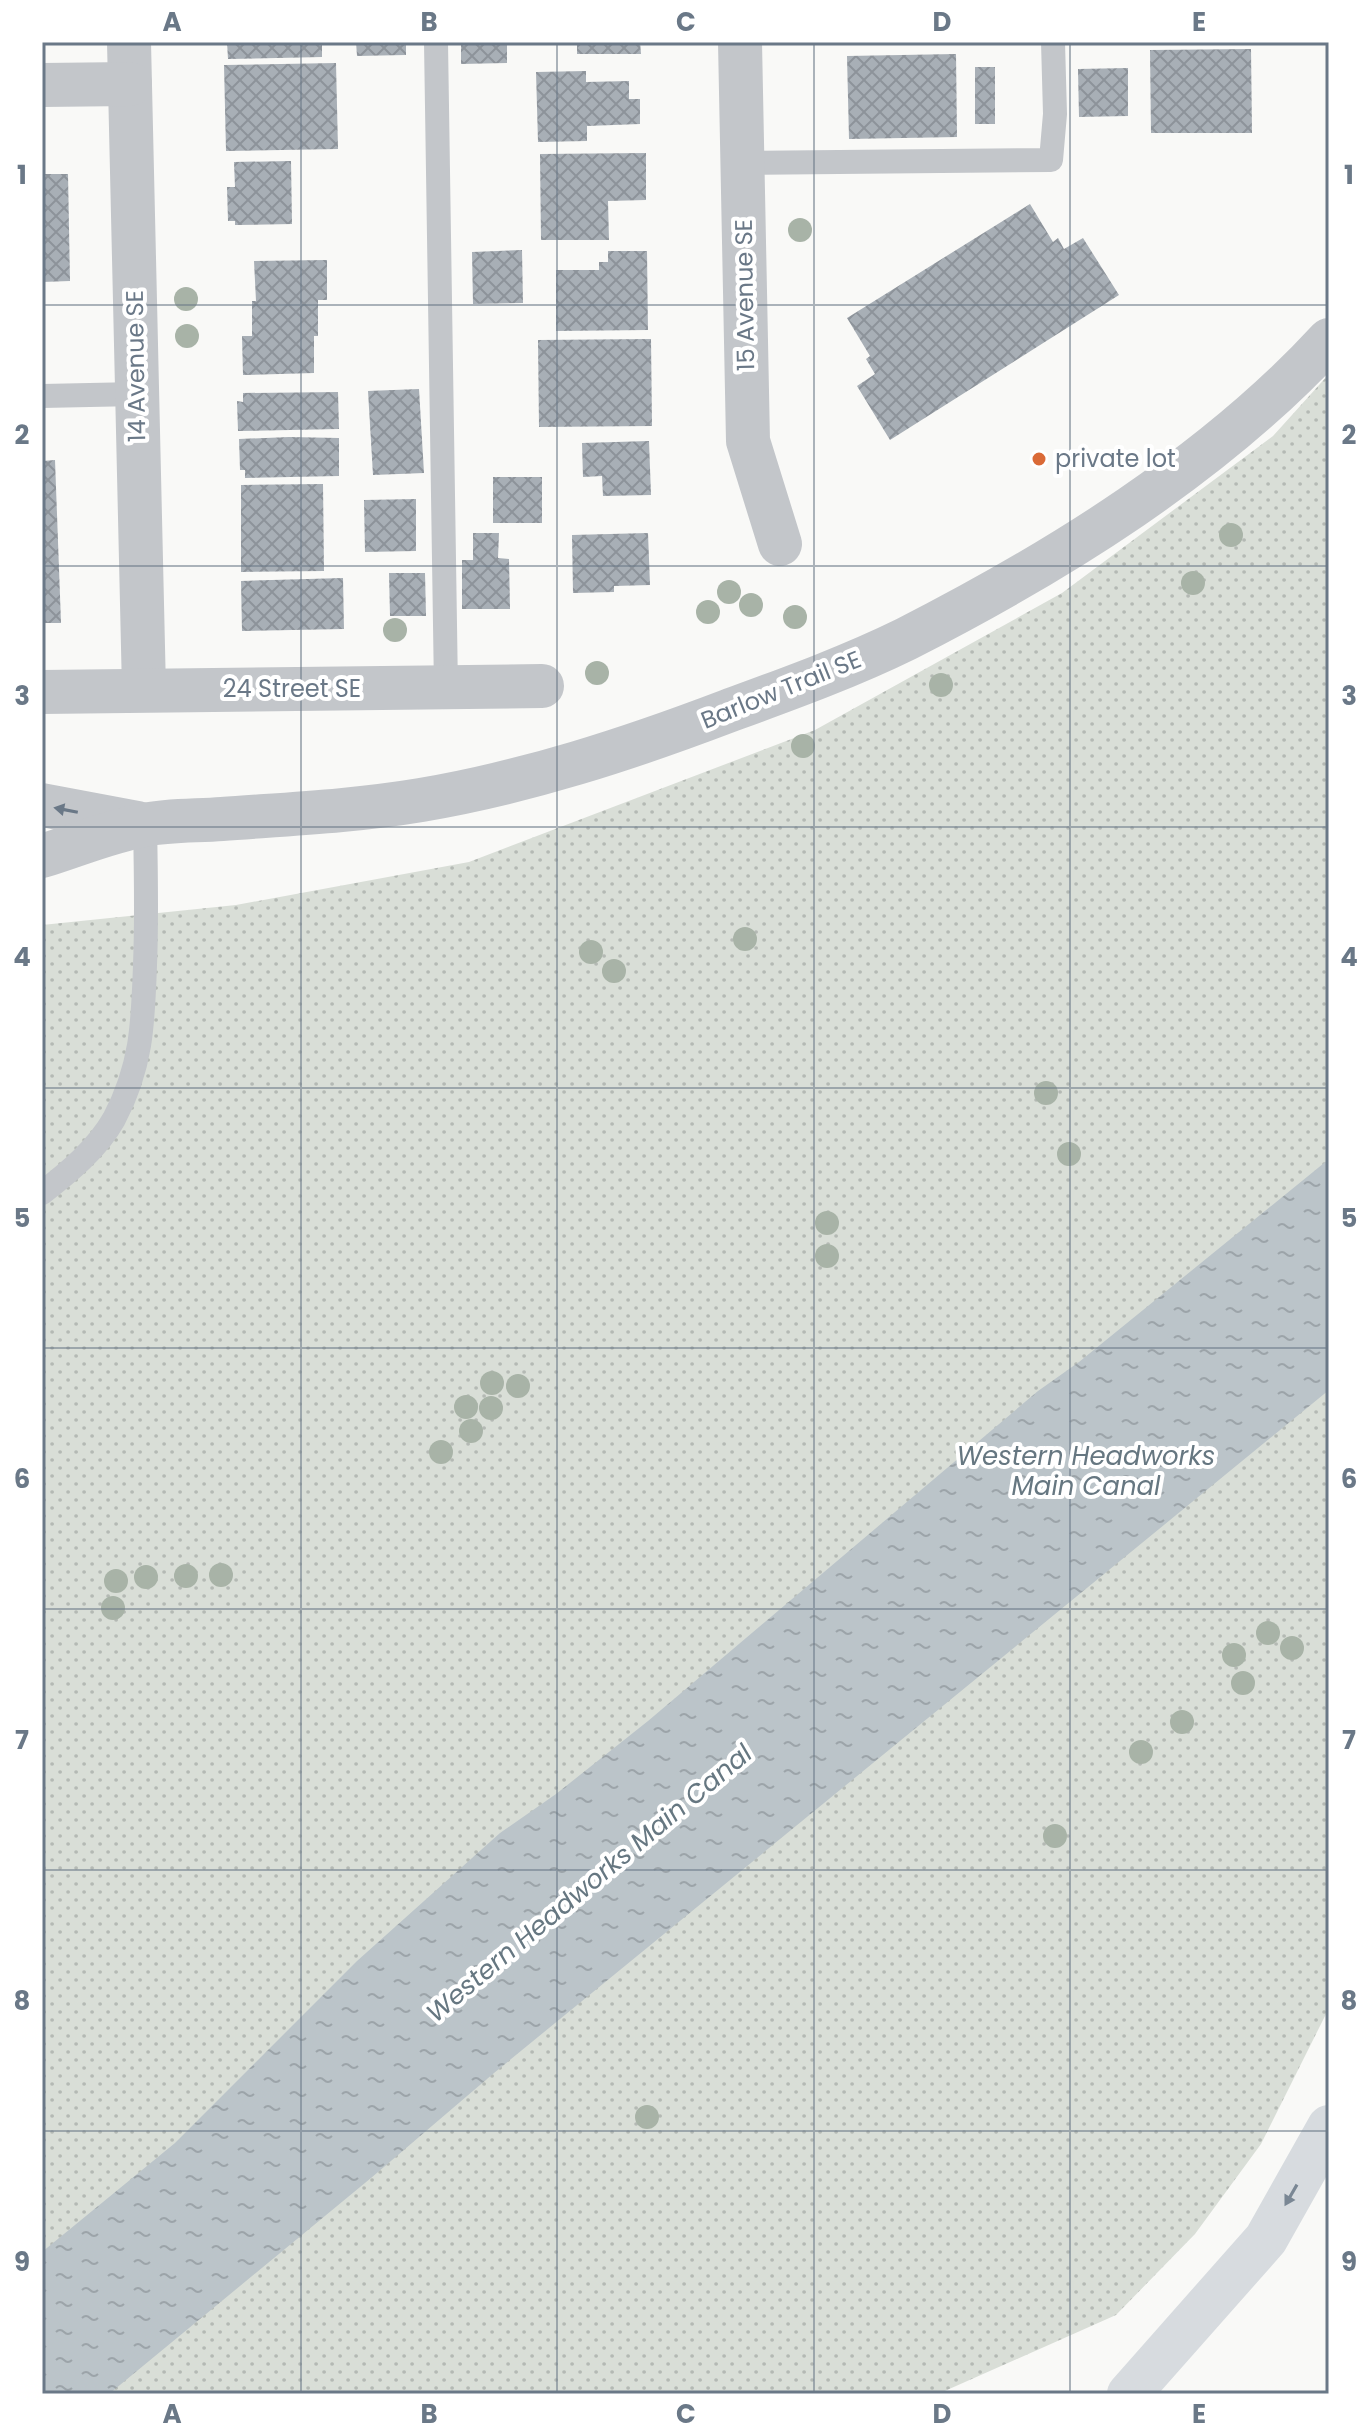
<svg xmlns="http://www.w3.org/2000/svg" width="1371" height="2436" viewBox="0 0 1371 2436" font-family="Poppins,sans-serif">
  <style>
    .grass { fill: url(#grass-dots) }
    .water { fill: url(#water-ripples) }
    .building { fill: url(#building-cross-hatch) }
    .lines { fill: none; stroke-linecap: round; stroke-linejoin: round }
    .service { stroke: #c3c6ca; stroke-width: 24 }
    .minor { stroke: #c3c6ca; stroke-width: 44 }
    .tertiary { stroke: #c3c6ca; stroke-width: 44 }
    .motorway { stroke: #d7dbdf; stroke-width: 44 }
    .tree { fill: #a8b3a7 }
    .oneway { fill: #6a7887 }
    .oneway2 { fill: #7a8794 }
    .grid { fill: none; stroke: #6a7887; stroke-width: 2; stroke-opacity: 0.55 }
    .poi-dot { fill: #da6a37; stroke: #fff; stroke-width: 3 }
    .labels { text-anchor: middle; stroke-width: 8; stroke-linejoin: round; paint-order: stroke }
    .street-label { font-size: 24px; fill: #6a7887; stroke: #fff }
    .poi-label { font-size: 24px; fill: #6a7887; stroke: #fff; text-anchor: start }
    .water-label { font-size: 26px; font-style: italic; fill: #667781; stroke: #fff }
    .neatline { fill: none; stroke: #6a7887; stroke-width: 3 }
    .grid-label { font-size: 26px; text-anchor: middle; font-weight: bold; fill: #6a7887 }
  </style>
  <defs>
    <pattern id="grass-dots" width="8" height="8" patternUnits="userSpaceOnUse" patternTransform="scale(2)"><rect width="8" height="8" fill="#d9ded7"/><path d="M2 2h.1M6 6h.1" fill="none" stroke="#b4b9b4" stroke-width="1.8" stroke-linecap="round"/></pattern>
    <pattern id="water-ripples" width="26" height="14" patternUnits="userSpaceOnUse" patternTransform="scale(2)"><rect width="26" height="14" fill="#bbc4c9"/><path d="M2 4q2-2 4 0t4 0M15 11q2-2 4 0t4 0" fill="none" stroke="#9ca4a9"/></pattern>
    <pattern id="building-cross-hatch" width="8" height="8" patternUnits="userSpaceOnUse" patternTransform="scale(2)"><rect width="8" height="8" fill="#a8afb6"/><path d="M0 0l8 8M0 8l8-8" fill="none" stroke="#8d939a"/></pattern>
  </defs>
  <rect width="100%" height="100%" fill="#f9f9f7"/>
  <!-- grass -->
  <polygon class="grass" points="1329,374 1329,2008 1261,2144 1195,2234 1116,2315 938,2394 42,2394 42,925 236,905 469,862 815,730 1062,593 1273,436"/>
  <!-- water -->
  <polygon class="water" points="1329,1159 1329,1390 494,2073 371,2178 109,2394 42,2394 42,2252 175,2143 357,1961 500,1833 556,1794 648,1721 1038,1391 1079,1362"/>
  <!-- building -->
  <g class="building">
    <polygon points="227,42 322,42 322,57 228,59"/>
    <polygon points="356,42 406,42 406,55 357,56"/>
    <polygon points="461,42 507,42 507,63 461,64"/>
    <polygon points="577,42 640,42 641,54 577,54"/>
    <polygon points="1251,49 1252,133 1151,133 1150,50"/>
    <polygon points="956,54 957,137 849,139 847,56"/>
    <polygon points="336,63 338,149 226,151 224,65"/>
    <rect x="975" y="67" width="20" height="57"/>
    <polygon points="1128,68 1128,116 1079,117 1078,69"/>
    <polygon points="586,71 586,82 629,81 629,99 640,99 640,124 587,126 587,141 538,142 536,72"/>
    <polygon points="646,153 646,200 608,201 609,240 541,240 540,154"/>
    <polygon points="291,161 292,224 235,225 235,221 228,221 227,187 235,187 234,162"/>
    <polygon points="42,174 68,174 70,281 42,282"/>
    <polygon points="1030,204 1053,242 1058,238 1064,249 1083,238 1119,295 890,440 857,386 875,374 866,359 870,356 847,318"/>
    <polygon points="522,250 523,303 473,304 472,252"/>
    <polygon points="608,251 647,251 648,330 556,331 556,270 599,270 599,262 608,262"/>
    <polygon points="327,260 327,300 318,300 318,336 314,336 314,373 243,375 242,336 252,336 252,301 256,301 254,261"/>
    <polygon points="651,339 652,426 539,427 538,340"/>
    <polygon points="419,389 424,473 373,475 368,391"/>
    <polygon points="338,392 339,429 238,431 237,401 243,402 243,393"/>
    <polygon points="289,437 339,438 339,476 245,478 245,470 240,470 239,439"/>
    <polygon points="649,441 651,495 603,496 602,476 583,477 582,443"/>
    <polygon points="55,460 61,623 42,623 42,461"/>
    <rect x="493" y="477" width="49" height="46"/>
    <polygon points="323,484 324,571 241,572 241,485"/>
    <polygon points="416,499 416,551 365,552 364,500"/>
    <polygon points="473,533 499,533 498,558 509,559 510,609 462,609 462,560 473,560"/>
    <polygon points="648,533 650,585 614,586 614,592 573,593 572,535"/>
    <polygon points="389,573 425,573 426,616 390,616"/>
    <polygon points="343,578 344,629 242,631 241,581"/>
  </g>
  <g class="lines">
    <!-- service -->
    <g class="service">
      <polyline points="436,42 446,689"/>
      <polyline points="742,163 1051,160 1055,114 1053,42"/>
      <polyline points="42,396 137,394"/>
      <path d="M42,1193C69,1172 97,1149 114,1119C142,1066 143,1023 145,965C147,918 146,872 145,825"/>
    </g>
    <!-- minor -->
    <g class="minor">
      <polyline points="129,42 144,690"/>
      <polyline points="740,42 748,441 780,544"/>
      <polyline points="42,85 130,84"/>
      <polyline points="42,692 542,686"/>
    </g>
    <!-- tertiary -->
    <g class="tertiary">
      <polyline points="42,805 138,823"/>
      <path d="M42,856C75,846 110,831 144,825C169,820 197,821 222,819C289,814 355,811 421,800C527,782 628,749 728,711C788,689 849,667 906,639C1057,562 1214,465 1329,340"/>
    </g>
    <!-- motorway -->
    <polyline class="motorway" points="1129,2394 1266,2239 1329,2127"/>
  </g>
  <!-- trees -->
  <g class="tree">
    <circle cx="800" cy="230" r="12"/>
    <circle cx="186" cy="299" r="12"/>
    <circle cx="187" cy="336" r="12"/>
    <circle cx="1231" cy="535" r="12"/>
    <circle cx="1193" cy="583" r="12"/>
    <circle cx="729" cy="592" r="12"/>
    <circle cx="751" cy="605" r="12"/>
    <circle cx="708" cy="612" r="12"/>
    <circle cx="795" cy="617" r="12"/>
    <circle cx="395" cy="630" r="12"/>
    <circle cx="597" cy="673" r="12"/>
    <circle cx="941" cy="685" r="12"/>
    <circle cx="803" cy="746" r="12"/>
    <circle cx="745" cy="939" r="12"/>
    <circle cx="591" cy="952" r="12"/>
    <circle cx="614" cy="971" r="12"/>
    <circle cx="1046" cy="1093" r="12"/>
    <circle cx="1069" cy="1154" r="12"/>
    <circle cx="827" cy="1223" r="12"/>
    <circle cx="827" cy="1256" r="12"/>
    <circle cx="492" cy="1383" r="12"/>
    <circle cx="518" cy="1386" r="12"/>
    <circle cx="466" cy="1407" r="12"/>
    <circle cx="491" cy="1408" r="12"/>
    <circle cx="471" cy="1431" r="12"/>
    <circle cx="441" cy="1452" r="12"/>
    <circle cx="221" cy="1575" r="12"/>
    <circle cx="186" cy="1576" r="12"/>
    <circle cx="146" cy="1577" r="12"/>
    <circle cx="116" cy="1581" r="12"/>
    <circle cx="113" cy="1608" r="12"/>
    <circle cx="1268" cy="1633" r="12"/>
    <circle cx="1292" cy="1648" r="12"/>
    <circle cx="1234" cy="1655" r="12"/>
    <circle cx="1243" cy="1683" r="12"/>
    <circle cx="1182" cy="1722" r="12"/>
    <circle cx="1141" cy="1752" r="12"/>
    <circle cx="1055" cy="1836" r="12"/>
    <circle cx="647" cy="2117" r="12"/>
  </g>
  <!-- one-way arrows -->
  <defs><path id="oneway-solid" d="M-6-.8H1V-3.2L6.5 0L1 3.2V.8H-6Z" transform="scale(2)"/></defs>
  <use class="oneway" href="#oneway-solid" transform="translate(66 810) rotate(-169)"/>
  <use class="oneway2" href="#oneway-solid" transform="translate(1291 2195) rotate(120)"/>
  <!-- grid -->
  <path class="grid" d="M301,42V2394M557,42V2394M814,42V2394M1070,42V2394M42,305H1329M42,566H1329M42,827H1329M42,1088H1329M42,1348H1329M42,1609H1329M42,1870H1329M42,2131H1329"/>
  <!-- markers -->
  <circle class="poi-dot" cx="1039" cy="459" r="8"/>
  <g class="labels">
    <!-- street labels -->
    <g class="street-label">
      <text transform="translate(745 295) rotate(-91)" y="8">15 Avenue SE</text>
      <text transform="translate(136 366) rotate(-91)" y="8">14 Avenue SE</text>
      <text x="292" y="697">24 Street SE</text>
      <text transform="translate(781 690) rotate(-22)" y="8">Barlow Trail SE</text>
    </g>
    <!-- poi labels -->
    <g class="poi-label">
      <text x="1055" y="467">private lot</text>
    </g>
    <!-- water labels -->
    <g class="water-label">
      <text x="1086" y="1465">Western Headworks<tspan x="1086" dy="30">Main Canal</tspan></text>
      <text transform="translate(589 1883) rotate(-40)" y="9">Western Headworks Main Canal</text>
    </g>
  </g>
  <!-- border -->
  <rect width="1371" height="2436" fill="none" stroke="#ffffff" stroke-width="88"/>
  <rect x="44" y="44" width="1283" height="2348" class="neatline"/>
  <g class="grid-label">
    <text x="172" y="31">A</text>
    <text x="429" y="31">B</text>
    <text x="686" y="31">C</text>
    <text x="942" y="31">D</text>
    <text x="1199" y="31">E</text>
    <text x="22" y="184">1</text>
    <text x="1349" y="184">1</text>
    <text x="22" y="444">2</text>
    <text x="1349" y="444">2</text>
    <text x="22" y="705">3</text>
    <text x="1349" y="705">3</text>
    <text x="22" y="966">4</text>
    <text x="1349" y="966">4</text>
    <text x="22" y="1227">5</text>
    <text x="1349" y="1227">5</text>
    <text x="22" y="1488">6</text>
    <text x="1349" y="1488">6</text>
    <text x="22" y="1749">7</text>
    <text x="1349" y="1749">7</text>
    <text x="22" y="2010">8</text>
    <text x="1349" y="2010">8</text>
    <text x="22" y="2271">9</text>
    <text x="1349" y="2271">9</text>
    <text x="172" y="2423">A</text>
    <text x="429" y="2423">B</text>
    <text x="686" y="2423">C</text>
    <text x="942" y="2423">D</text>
    <text x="1199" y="2423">E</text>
  </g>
</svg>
